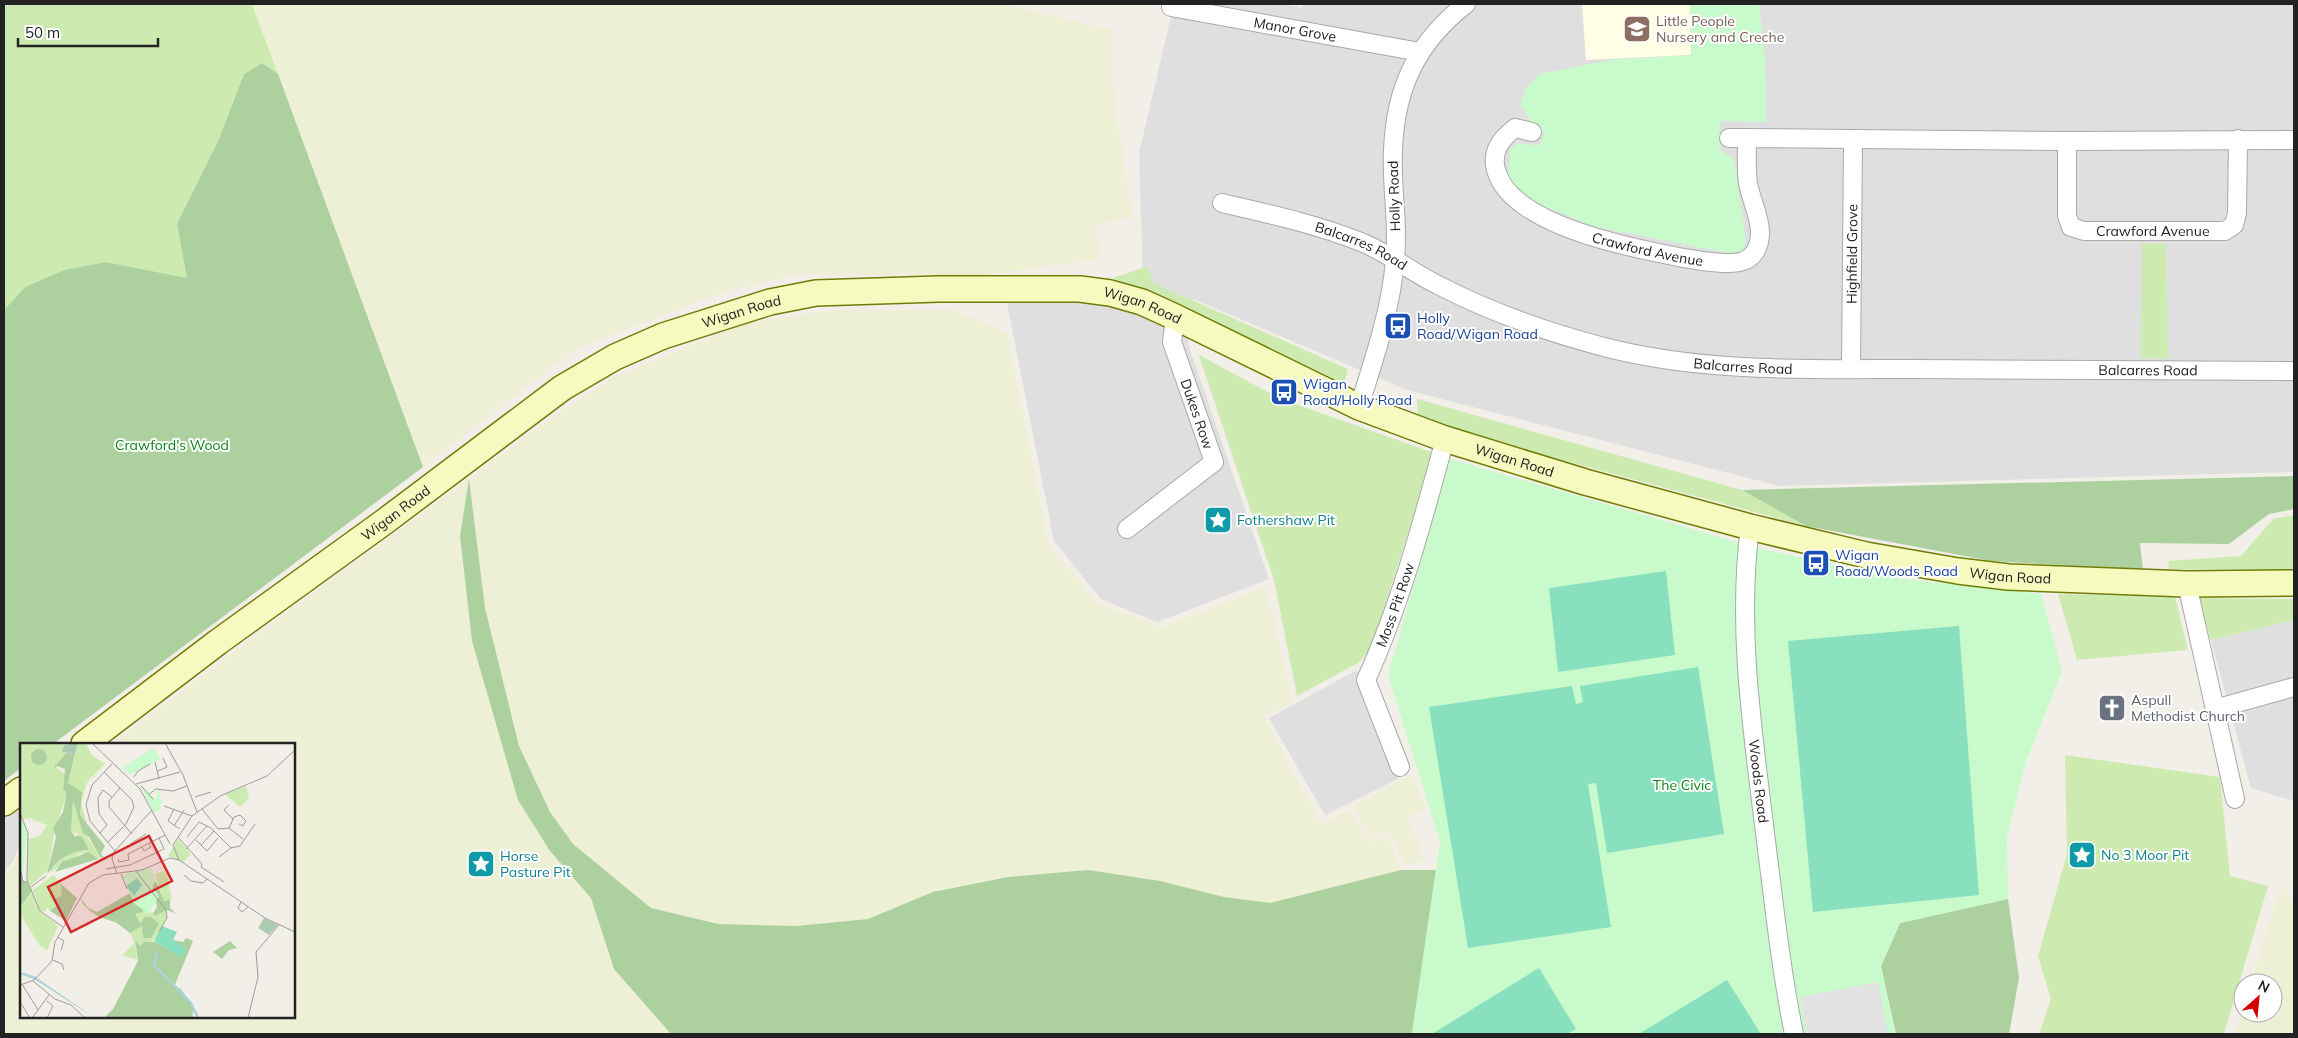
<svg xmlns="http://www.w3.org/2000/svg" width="2298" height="1038" viewBox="0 0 2298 1038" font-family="Mulish,sans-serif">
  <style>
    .residential { fill: #e0dfdf }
    .education { fill: #ffffe5 }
    .farmland { fill: #eef0d5 }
    .grass { fill: #cdebb0 }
    .forest { fill: #add19e }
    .park { fill: #c8facc }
    .pitch { fill: #88e0be }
    .parking { fill: #e2e2e2 }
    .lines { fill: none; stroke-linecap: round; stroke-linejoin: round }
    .minor-casing { stroke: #a9a9a9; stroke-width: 20 }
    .secondary-casing { stroke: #707d05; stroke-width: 28 }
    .minor { stroke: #fff; stroke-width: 18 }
    .secondary { stroke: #f7fabf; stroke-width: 25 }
    .labels { text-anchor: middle; stroke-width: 4; stroke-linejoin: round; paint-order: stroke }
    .education-label { font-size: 14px; fill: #785e54; stroke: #fff; text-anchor: start }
    .street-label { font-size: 14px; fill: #222; stroke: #fff }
    .transit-label { font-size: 14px; fill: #164399; stroke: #fff; text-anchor: start }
    .park-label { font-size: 14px; fill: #0c8416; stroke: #fff }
    .culture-label { font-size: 14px; fill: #0d838f; stroke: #fff; text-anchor: start }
    .worship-label { font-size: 14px; fill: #5b616d; stroke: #fff; text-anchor: start }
    .inset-river { fill: none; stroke: #aad3df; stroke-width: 2.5 }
    .inset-road { fill: none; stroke: #9f9d99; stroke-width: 1 }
    .view { fill: #d62828; fill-opacity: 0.15; stroke: #d62828; stroke-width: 2.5 }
    .inset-edge { fill: none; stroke: #222; stroke-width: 2.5 }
  </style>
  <rect width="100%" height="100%" fill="#f2efe9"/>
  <!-- residential -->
  <g class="residential">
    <polygon points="1174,4 1283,4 1303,8 1302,4 2294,4 2294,472 1779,486 1407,390 1193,299 1188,344 1269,579 1157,622 1101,599 1054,541 1006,298 1093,301 1144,315 1139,153"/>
    <polygon points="2294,620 2294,801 2251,788 2211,640"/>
    <polygon points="1357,670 1398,779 1325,815 1269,718"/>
    <polygon points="4,787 21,798 21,839 14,859 4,873"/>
  </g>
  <!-- education -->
  <polygon class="education" points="1582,4 1690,4 1691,55 1586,60"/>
  <!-- farmland -->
  <g class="farmland">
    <polygon points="252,4 1003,4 1111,30 1114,100 1133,218 1096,224 1099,259 978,276 798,274 724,292 576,349 423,467"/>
    <polygon points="829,310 954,310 1007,332 1049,545 1099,604 1162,627 1266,587 1293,702 1264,716 1321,824 1349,810 1371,842 1388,836 1401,870 1270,903 1224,897 1159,881 1088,870 1008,877 933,892 868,919 796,926 718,924 651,908 573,844 550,812 519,746 485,608 468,482 472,640 550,851 591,898 614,969 671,1034 4,1034 4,877 16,860 21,847 21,1017 294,1017 294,744 112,744 243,645 548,420 613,377 747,323"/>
    <polygon points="1413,774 1426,808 1407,818 1425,860 1406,867 1389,832 1372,840 1352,806"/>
    <polygon points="2282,881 2294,908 2294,1034 2235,1034 2243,1009 2243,1013 2273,1013 2273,983 2251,983"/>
  </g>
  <!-- grass -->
  <g class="grass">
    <polygon points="4,4 252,4 278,74 262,63 244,74 218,141 177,224 187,278 106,262 64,270 25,287 4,310"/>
    <polygon points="2142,243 2166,244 2168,359 2141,358"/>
    <polygon points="1148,266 1153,283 1348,369 1343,388 1113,278"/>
    <polygon points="1199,355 1281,399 1434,453 1371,648 1358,663 1297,696 1274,580"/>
    <polygon points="1417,399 1742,490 1806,526 1418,421"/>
    <polygon points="2294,515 2294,570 2169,569 2168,561 2241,556 2273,519"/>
    <polygon points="2058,594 2175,597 2188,650 2077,660"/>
    <polygon points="2197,598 2294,599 2294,620 2211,640"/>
    <polygon points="2065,755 2220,777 2230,876 2268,886 2224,1034 2039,1034 2051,999 2038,956 2067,854"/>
  </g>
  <!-- forest -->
  <g class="forest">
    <polygon points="262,63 278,74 423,467 53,744 21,744 21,768 4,781 4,310 25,287 64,270 106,262 187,278 177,224 218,141 244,74"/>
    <polygon points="2294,476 2294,509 2269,514 2229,544 2140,543 2143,570 1991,561 1806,526 1742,490"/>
    <polygon points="469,479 485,608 519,746 550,812 573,844 651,908 718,924 796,926 868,919 933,892 1008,877 1088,870 1160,881 1224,897 1270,903 1401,870 1436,870 1412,1034 671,1034 614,969 591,898 550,851 518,800 472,641 460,536"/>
    <polygon points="2008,899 2019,978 2009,1034 1896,1034 1881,966 1900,923"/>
  </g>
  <!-- park -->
  <g class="park">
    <polygon points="1690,4 1759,4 1765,61 1766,122 1720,121 1720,150 1734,159 1746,242 1739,255 1597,227 1547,208 1520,194 1508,174 1510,150 1518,143 1539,146 1545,134 1534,126 1520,104 1526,88 1540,74 1610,60 1691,55"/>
    <polygon points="1450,459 1761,549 1902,579 2041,594 2062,671 2026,762 2007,837 2008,899 1900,923 1881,966 1895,1034 1412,1034 1440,842 1388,675"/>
  </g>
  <!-- pitch -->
  <g class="pitch">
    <polygon points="1666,571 1675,655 1558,672 1549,588"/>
    <polygon points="1959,626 1979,895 1813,912 1788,641"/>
    <polygon points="1698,667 1724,834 1607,853 1596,783 1588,784 1611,927 1468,948 1429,707 1572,686 1576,704 1583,702 1580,686"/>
    <polygon points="1539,968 1576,1029 1567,1034 1432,1034"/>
    <polygon points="1727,980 1761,1034 1639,1034"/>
  </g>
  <!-- parking -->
  <polygon class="parking" points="1878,982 1888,1034 1807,1034 1800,997"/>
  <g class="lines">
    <!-- minor casing -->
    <g class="minor-casing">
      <g id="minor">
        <path id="s1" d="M1171,7L1420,52"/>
        <path id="s2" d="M1532,132L1515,128C1501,139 1491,151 1496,170C1510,222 1618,245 1664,254C1681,258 1728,267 1743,261C1747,260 1752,256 1755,252C1768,230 1752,206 1748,183C1746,168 1747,153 1747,138L2067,141L2294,140"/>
        <polyline points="1729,138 1747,138"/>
        <path id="s3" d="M2067,141V216L2071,227L2084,231H2225L2234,225L2237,213L2238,139"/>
        <path id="s4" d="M1222,203C1269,214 1316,224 1361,242C1389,253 1411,272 1438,285C1490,312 1547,332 1604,347C1704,373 1809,369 1912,369C2039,370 2167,370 2294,371"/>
        <path id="s5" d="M1851,369L1853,140"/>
        <path d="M1359,407C1374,359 1391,310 1395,260C1399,224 1391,187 1393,151C1395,88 1417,42 1466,4"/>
        <path id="s6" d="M1750,527C1737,626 1752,726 1764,825C1773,895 1780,965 1794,1034"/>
        <polyline points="1127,529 1214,462 1172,342 1175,317"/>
        <polyline points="2187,584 2235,799"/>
        <polyline points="2215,709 2294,687"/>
        <path id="s7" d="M1400,767L1366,680C1401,603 1423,520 1445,439"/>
      </g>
    </g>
    <!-- secondary casing -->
    <g class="secondary-casing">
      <g id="secondary">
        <path id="s8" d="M84,744L218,642L384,522L562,388L615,357L663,336L770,302L816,293L938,289H1080L1110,293L1142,302L1175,317L1359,407L1445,439L1585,482L1750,527L1866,555L1958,571L2008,577L2187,584L2294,583"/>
        <polyline points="4,803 21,790"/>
      </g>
    </g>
    <!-- minor -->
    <use href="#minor" class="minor"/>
    <!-- secondary -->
    <use href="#secondary" class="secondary"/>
  </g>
  <!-- icons -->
  <defs>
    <g id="school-square" transform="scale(1.4375)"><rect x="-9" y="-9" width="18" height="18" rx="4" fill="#8d6e63" stroke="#fff"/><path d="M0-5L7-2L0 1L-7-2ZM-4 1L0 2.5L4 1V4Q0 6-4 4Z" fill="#fff"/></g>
    <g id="bus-square" transform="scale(1.4375)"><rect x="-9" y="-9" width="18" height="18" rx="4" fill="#1a4fb4" stroke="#fff"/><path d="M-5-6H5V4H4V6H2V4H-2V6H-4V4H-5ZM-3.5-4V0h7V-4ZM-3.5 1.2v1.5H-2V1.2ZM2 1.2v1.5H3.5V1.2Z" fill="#fff"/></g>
    <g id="sight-square" transform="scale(1.4375)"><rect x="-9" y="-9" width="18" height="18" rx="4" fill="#0f9aa8" stroke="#fff"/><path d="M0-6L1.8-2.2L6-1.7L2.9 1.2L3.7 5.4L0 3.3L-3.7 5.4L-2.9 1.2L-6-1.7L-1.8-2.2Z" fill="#fff"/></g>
    <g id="church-square" transform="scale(1.4375)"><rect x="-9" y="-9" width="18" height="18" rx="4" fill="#6b7280" stroke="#fff"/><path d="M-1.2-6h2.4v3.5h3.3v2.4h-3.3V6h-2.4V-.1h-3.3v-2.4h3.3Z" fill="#fff"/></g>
  </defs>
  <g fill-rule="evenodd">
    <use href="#school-square" x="1637" y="29"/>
    <use href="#bus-square" x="1398" y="326"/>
    <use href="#bus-square" x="1284" y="392"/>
    <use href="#sight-square" x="1218" y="520"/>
    <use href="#bus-square" x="1816" y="563"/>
    <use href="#church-square" x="2112" y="708"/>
    <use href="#sight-square" x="2082" y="855"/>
    <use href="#sight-square" x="481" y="864"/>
  </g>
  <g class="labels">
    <!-- education labels -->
    <g class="education-label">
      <text x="1656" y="26">Little People<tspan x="1656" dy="16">Nursery and Creche</tspan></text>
    </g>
    <!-- street labels -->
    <g class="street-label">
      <text dy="5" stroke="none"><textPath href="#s1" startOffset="126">Manor Grove</textPath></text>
      <text transform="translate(1394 196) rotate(-92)" y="5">Holly Road</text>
      <text dy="5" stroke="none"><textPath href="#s3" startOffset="169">Crawford Avenue</textPath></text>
      <text dy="5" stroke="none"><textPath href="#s4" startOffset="146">Balcarres Road</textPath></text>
      <text dy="5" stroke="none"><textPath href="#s2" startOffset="245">Crawford Avenue</textPath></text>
      <text dy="5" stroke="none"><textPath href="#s5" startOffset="115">Highfield Grove</textPath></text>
      <text dy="5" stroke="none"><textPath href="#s8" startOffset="1198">Wigan Road</textPath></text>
      <text dy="5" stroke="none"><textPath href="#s8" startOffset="792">Wigan Road</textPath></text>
      <text dy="5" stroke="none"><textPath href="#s4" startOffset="551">Balcarres Road</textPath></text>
      <text dy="5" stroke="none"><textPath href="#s4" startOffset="956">Balcarres Road</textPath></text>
      <text transform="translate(1197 414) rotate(71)" y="5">Dukes Row</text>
      <text dy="5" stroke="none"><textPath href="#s8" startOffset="1602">Wigan Road</textPath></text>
      <text dy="5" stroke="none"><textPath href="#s8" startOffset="388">Wigan Road</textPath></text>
      <text dy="5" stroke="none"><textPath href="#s8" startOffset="2112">Wigan Road</textPath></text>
      <text dy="5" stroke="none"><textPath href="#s7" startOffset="174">Moss Pit Row</textPath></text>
      <text dy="5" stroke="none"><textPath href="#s6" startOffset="255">Woods Road</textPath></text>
    </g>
    <!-- transit labels -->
    <g class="transit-label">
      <text x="1417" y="323">Holly<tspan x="1417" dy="16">Road/Wigan Road</tspan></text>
      <text x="1303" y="389">Wigan<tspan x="1303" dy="16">Road/Holly Road</tspan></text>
      <text x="1835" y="560">Wigan<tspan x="1835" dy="16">Road/Woods Road</tspan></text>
    </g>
    <!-- park labels -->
    <g class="park-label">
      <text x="172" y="450">Crawford's Wood</text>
      <text x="1682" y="790">The Civic</text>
    </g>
    <!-- culture labels -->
    <g class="culture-label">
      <text x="1237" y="525">Fothershaw Pit</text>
      <text x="2101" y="860">No 3 Moor Pit</text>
      <text x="500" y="861">Horse<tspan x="500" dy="16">Pasture Pit</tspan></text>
    </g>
    <!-- worship labels -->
    <g class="worship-label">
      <text x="2131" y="705">Aspull<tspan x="2131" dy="16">Methodist Church</tspan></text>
    </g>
  </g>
  <!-- overview -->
  <g transform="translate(20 743)">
    <rect width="275" height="275" fill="#f2efe9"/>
    <path d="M0,0H44L42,9L46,10L35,23L46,32L43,47L46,48V54L35,86L28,127L11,143L8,137V96L20,93L27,82L12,77L14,75L3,76L0,68ZM58,0H66L72,12L85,21L74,32L77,35L72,33L67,40L61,60L67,81L85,103L66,83L60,72L61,51L48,40ZM226,43L229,55L220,64L205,51ZM53,58L62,86L80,114L78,116L61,110L29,130L39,117L54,109L68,108L56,87L55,91L51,88ZM158,96L171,111L163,119L148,113ZM143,128L147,132L152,157L144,158L135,131ZM33,132L42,141L43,152L36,163L30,168L27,165L25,169L20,167L13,147ZM12,148L20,168L38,183L27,208L19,202L1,172L0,164ZM123,166L128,171L130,169L136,172L146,167L147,175L133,198L119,203L115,197L117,217L102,212L115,200L110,190L122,182L115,171L123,169Z" fill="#cdebb0"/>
    <path d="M11 14a8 8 0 1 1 16 0a8 8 0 1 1-16 0ZM46,10L55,11L48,40L62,49L60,72L85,103L81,111L85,115L80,114L69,94L63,90L53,58L51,88L55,94L57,92L63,95L69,107L54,109L39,117L27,131L36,94L33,85L43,69L46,54V48L43,47L45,26L37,23L35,26V23ZM69,109L78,116L35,129L42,119ZM0,111L2,137L7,139L12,148L0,164ZM136,138L144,158L150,157V165L156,171L147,167L135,173L133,170L137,164L132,142ZM41,141L57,155L46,178L30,168L36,163V156L42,152ZM110,150L114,160L123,166V169L115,171L121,181L124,174H131L139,181L131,195H123L122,183L110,190L97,180L77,173L69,167L63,161L60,154L68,165L77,169ZM166,195L173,198L154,244L160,245L174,264L172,275H84L93,266L118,218L115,197L120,203L124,199H135L161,214L153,197L163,199ZM210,198L217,205L209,207L202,216L193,209Z" fill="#add19e"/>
    <path d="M58,0L55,11L42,9L44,2ZM244,175L258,182L249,192L238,185Z" fill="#aacbaf"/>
    <path d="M134,5L140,16L111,31L102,25ZM120,41L136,57L138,47H141L139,56L144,58L139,62L142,65L134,70ZM0,70L7,88L3,134L0,125ZM131,124L136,138L132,144L139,153L128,171L114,160L102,132Z" fill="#c8facc"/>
    <path d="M117,135L122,142L114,153L106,143ZM142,183L157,189L153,197L166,206L162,215L134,198Z" fill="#88e0be"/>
    <path d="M0,229L14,233L75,275L14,236L0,231Z" fill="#aad3df"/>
    <path class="inset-river" d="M137,210L134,222L171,260L178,275"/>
    <path class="inset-road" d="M72,0L120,46L150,101M145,0L163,32L177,69M135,19L139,36M92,21L72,42L66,62L70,78L95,108M138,28L147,24L143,15M84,29L112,57L114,64L106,81L88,99M114,34L118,28L130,21M116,41L160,29M121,43L133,56M100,45L89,58V64L112,91M129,51L136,46L153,48L167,43M175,54L191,49M209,62L204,67L213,76M144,63L172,73M154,66L148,78L160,86M182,66L198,86L209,85M0,70L8,90L7,137L20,168L43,184M219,81L223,83L226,78L220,72M154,83L164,67M209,85L214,74L220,72M209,85L223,96M80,90L87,82L79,71L78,55L83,47L92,54M158,94L182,121L181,124L204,139M167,94L179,79L191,85L211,105M176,97L187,108L198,95M110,101L126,91M153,102L172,73L200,53L247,33L275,7M153,102L159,117M181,102L194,88M122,104L124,108L131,104L129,100M211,105L220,103L235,81M166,106L187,83M199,114L211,105M98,116L99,119L109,117L108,111L145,92M0,124L3,139H8M86,126L110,122L144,106L139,95M116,128L146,167L147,175L139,189M97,131L92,116L93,110L132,67M101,131L107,146M164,132L171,138L183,140L187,136M11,144L26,133M221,159L218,165L222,169L228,164M38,194L44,198L41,207M33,217L42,221L44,227M13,238L35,256L51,262L65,275M2,241L18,267M0,242L14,237L32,218L35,199L69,140L83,132L122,127L150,115L159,117L245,175L275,189M0,259L10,275M12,275L29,252M27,275L33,263L27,258M228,275L238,234L236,209L259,182"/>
    <path class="view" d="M129,93L152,138L51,189L28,144Z"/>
    <rect width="275" height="275" class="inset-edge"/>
  </g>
  <!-- border -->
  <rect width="2298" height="1038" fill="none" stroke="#222222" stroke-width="10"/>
  <!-- north arrow -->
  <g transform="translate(2258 998) rotate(27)"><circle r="24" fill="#ffffff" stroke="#a7a7a7"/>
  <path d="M0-4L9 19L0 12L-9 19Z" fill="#d40000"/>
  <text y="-8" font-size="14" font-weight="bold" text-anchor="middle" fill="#222222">N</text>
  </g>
  <!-- scale -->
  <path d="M18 38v8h140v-8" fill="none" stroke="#222222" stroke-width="2.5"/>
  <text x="25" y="38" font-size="15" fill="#222222" stroke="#ffffff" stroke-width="4" paint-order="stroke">50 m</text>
</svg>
